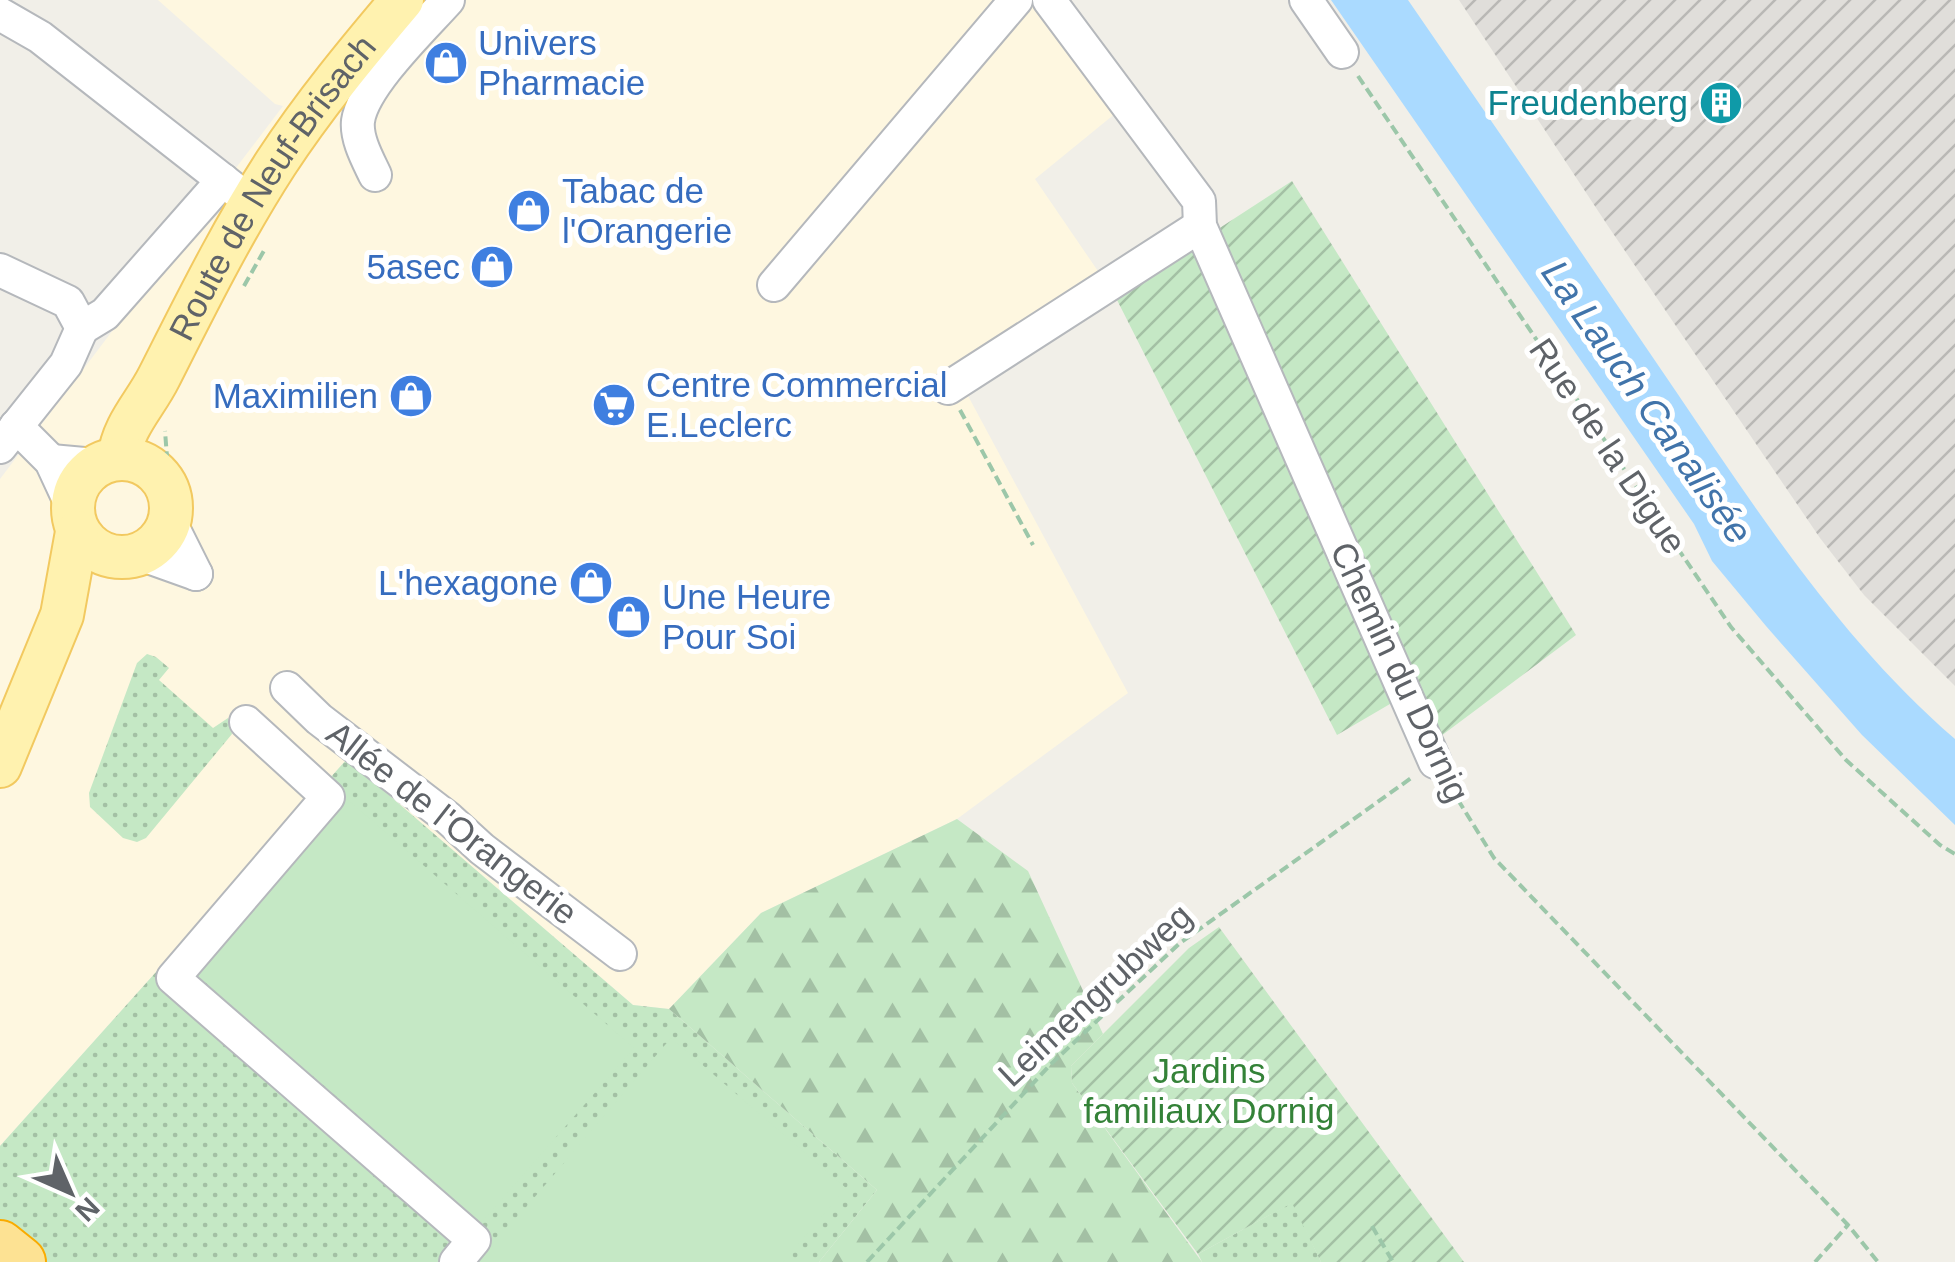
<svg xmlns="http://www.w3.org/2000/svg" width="1955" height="1262" viewBox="0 0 1955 1262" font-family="Helvetica,sans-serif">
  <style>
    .commercial { fill: #fef7e0 }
    .industrial { fill: url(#industrial-furrows) }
    .grass { fill: url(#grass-dots) }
    .forest { fill: url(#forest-firs) }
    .garden { fill: url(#garden-furrows) }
    .pitch { fill: #c5e8c5 }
    .water { fill: #aadaff }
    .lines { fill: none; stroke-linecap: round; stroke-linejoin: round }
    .minor-casing { stroke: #b5b8bc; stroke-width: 36 }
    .major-casing { stroke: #f2c960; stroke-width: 46 }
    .highway-casing { stroke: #f9ab00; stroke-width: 54 }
    .path { stroke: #9cc7a9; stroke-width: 4; stroke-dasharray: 10 5; stroke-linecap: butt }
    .minor { stroke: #fff; stroke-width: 32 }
    .major { stroke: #fff2af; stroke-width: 42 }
    .highway { stroke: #fde293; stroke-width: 50 }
    .labels { text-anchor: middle; stroke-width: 10; stroke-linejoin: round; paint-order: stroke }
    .shop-label { font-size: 35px; fill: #366cbe; stroke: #fff; text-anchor: start }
    .culture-label { font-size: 35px; fill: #0d838f; stroke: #fff; text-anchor: end }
    .street-label { font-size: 35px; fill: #5f6368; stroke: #fff }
    .park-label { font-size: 35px; fill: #348238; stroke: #fff }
    .water-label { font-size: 38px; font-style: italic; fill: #4174aa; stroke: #fff }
  </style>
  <defs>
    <pattern id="industrial-furrows" width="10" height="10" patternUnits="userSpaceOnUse" patternTransform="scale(2.5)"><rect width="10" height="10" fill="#e0deda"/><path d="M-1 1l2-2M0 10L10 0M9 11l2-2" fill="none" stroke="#b9b8b5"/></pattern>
    <pattern id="grass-dots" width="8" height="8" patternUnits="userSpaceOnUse" patternTransform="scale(2.5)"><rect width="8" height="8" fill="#c5e8c5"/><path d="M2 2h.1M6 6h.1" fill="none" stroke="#a3c0a4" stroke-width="1.8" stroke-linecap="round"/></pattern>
    <pattern id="forest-firs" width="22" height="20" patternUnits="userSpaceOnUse" patternTransform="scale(2.5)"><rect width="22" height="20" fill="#c5e8c5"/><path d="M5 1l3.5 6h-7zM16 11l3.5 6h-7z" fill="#a3c0a4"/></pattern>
    <pattern id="garden-furrows" width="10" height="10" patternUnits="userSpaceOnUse" patternTransform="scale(2.5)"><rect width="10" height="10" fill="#c5e8c5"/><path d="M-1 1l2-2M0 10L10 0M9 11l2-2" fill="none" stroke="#a3c0a4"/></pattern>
  </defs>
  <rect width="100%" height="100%" fill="#f1efe8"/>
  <!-- commercial -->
  <polygon class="commercial" points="158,0 1059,0 1133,99 1035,179 1115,296 967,394 1128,693 957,819 761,913 669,1009 633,1005 347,759 0,1146 0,479 283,106 275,104"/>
  <!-- industrial -->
  <polygon class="industrial" points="1459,0 1955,0 1955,686 1864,595 1820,538 1608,226"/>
  <!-- grass -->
  <g class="grass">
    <polygon points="147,654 156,657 169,668 159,680 213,728 228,718 232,734 146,838 137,842 123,838 90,807 89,793 137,663"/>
    <polygon points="347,759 633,1005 669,1009 877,1190 819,1262 0,1262 0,1146"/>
    <polygon points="1293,1202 1321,1262 1202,1262 1198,1254"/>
  </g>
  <!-- forest -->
  <polygon class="forest" points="957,819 1028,871 1103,1034 1071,1066 1072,1083 1202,1262 819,1262 877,1190 669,1009 761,913"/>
  <!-- garden -->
  <g class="garden">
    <polygon points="1292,181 1576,635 1441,736 1419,687 1337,735 1115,296"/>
    <polygon points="1219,927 1464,1262 1321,1262 1292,1203 1198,1254 1072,1083 1071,1066 1189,948"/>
  </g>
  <!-- pitch -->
  <g class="pitch">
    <polygon points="347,799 634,1048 481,1223 195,973"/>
    <polygon points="671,1038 846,1188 783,1262 479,1262"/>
  </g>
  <!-- water -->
  <path class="water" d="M1331,0H1408C1497,129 1586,259 1675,390C1758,512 1841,641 1955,739V825L1862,735L1766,626L1712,561L1694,524Z"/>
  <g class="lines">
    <!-- minor casing -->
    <g class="minor-casing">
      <g id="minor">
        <polyline points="1049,0 1199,201 1200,226 1435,762"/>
        <polyline points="1306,0 1342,52"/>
        <polyline points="0,14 40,37 252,203"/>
        <path d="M375,175C368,160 356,139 358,121C363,85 423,28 448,0"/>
        <polyline points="0,270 68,302 82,328"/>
        <polyline points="774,285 1016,0"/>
        <polyline points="82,328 105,314 223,180"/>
        <polyline points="948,388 1200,226"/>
        <polyline points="16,426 51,461 71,504"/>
        <polyline points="0,447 66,364 82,328"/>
        <polyline points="51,461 95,465"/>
        <polyline points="170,522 196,574"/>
        <polyline points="140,554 196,574"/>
        <polyline points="287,688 319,719 448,818 482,849 620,954"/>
        <polyline points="246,722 328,797 173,978 474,1240 456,1262"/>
      </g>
    </g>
    <!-- major casing -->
    <g class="major-casing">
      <g id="major">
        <path id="s1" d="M119,458C123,425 145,405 159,377C196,304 232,231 276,163C314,105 358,52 402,0"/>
        <circle cx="122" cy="508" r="49"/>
        <polyline points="0,766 62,615 77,532"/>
      </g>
    </g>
    <!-- highway casing -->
    <g class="highway-casing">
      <polyline id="highway" points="0,1246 20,1262"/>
    </g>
    <!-- path -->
    <g class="path">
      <polyline points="1358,76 1731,627 1846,760 1940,845 1955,854"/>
      <polyline points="244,286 266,247"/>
      <polyline points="960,410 1033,545"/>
      <polyline points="160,475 167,457 165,431"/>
      <polyline points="1450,787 1494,858 1848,1225 1878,1262"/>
      <polyline points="1372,1226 1393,1262"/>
      <polyline points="867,1262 1051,1064 1180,943 1414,776"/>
      <polyline points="1815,1262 1848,1225"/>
    </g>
    <!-- minor -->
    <use href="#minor" class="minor"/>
    <!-- major -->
    <use href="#major" class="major"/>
    <!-- highway -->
    <use href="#highway" class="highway"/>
  </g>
  <!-- icons -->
  <defs>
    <g id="shop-disc" transform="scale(2.25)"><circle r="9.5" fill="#3f7fe0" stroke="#fff"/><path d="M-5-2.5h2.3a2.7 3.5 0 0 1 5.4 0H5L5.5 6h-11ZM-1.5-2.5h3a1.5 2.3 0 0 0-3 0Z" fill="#fff"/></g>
    <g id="building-disc" transform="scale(2.25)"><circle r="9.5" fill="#0f9aa8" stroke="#fff"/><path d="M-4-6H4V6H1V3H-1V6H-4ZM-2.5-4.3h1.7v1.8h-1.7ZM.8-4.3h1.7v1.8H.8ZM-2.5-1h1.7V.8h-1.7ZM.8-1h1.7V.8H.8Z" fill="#fff"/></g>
    <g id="supermarket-disc" transform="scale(2.25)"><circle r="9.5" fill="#3f7fe0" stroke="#fff"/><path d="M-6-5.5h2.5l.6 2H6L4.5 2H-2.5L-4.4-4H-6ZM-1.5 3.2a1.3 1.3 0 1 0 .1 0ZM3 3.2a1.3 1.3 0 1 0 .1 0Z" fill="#fff"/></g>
  </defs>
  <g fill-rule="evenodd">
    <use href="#shop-disc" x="446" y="63"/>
    <use href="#building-disc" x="1721" y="103"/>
    <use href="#shop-disc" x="529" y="211"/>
    <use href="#shop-disc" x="492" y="267"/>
    <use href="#shop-disc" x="411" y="396"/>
    <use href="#supermarket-disc" x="614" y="405"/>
    <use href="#shop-disc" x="591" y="583"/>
    <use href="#shop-disc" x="629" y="617"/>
  </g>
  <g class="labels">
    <!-- shop labels -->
    <g class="shop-label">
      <text x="478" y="55">Univers<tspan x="478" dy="40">Pharmacie</tspan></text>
      <text x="562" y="203">Tabac de<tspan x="562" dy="40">l'Orangerie</tspan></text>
      <text x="460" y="279" text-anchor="end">5asec</text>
      <text x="646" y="397">Centre Commercial<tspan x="646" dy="40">E.Leclerc</tspan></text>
      <text x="378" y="408" text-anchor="end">Maximilien</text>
      <text x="558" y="595" text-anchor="end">L'hexagone</text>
      <text x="662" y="609">Une Heure<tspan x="662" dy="40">Pour Soi</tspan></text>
    </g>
    <!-- culture labels -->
    <g class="culture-label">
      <text x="1688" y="115">Freudenberg</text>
    </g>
    <!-- street labels -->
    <g class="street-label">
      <text dy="12" stroke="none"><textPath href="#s1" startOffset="312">Route de Neuf-Brisach</textPath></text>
      <text transform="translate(1608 446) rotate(56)" y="12">Rue de la Digue</text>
      <text transform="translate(1400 672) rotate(65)" y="12">Chemin du Dornig</text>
      <text transform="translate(452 823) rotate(38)" y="12">Allée de l'Orangerie</text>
      <text transform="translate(1095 995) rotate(-43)" y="12">Leimengrubweg</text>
    </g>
    <!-- park labels -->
    <g class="park-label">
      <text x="1209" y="1083">Jardins<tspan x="1209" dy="40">familiaux Dornig</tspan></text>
    </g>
    <!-- water labels -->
    <g class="water-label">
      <text transform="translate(1647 402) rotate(55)" y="13">La Lauch Canalisée</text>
    </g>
  </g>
  <!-- north arrow -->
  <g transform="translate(70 1192) rotate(135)" stroke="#ffffff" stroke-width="8" paint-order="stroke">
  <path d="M0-8L18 38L0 25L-18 38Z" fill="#5f6368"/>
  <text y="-15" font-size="28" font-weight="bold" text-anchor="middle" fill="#5f6368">N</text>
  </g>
</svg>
